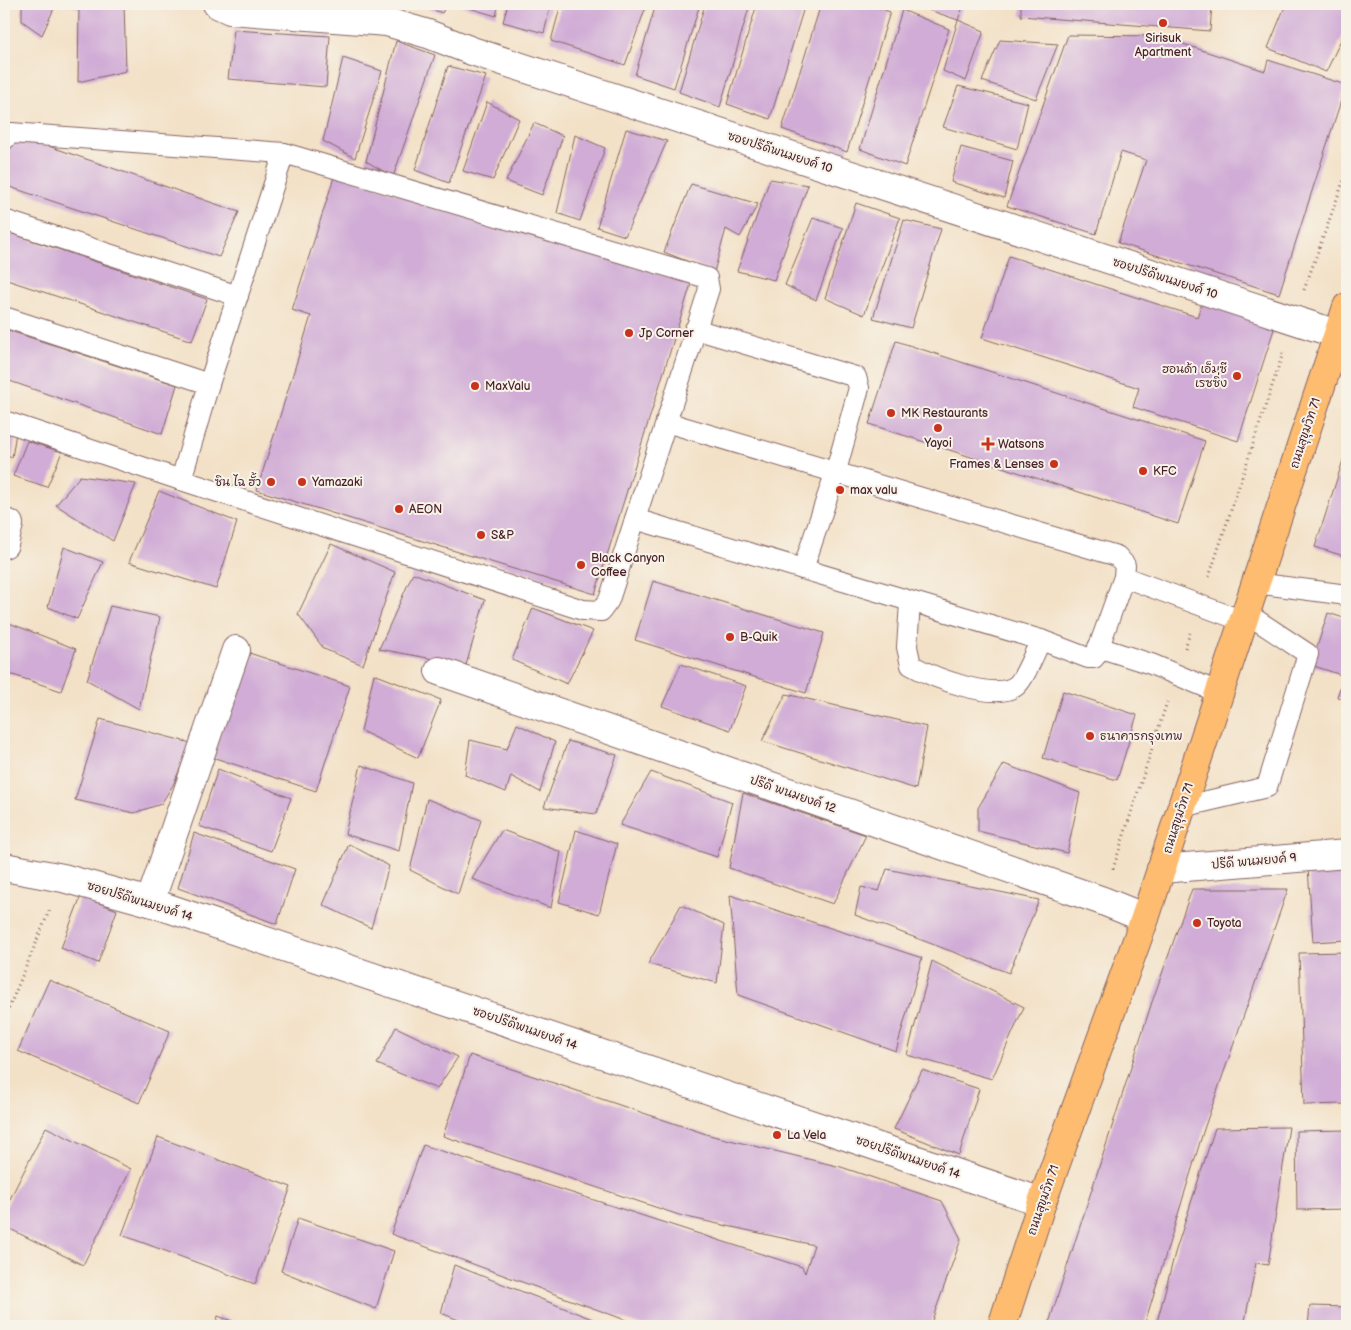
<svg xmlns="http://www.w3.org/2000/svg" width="1351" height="1330" viewBox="0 0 1351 1330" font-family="'Balsamiq Sans','Playpen Sans Thai',sans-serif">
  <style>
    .building { fill: #d0acd6 }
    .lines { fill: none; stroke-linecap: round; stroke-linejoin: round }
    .lane-casing { stroke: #856362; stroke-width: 22 }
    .street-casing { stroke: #856362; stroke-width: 30 }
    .primary-casing { stroke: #856362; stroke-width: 30 }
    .path { stroke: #856362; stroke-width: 3; stroke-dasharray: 1 4; stroke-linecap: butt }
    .lane { stroke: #fff; stroke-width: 20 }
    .street { stroke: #fff; stroke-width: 28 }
    .primary { stroke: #fdbc70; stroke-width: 28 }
    .poi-dot { fill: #c8321e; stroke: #f7f3e8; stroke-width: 2 }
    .labels { text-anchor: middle; stroke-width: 4; stroke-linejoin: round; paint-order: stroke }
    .poi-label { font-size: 12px; fill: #4a1f2b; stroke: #f7f3e8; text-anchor: start }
    .street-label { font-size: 12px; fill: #4a1f2b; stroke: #f7f3e8 }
  </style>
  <rect width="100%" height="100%" fill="#f7f3e8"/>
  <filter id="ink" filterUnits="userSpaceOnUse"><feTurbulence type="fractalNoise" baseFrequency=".02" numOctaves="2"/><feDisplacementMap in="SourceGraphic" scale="10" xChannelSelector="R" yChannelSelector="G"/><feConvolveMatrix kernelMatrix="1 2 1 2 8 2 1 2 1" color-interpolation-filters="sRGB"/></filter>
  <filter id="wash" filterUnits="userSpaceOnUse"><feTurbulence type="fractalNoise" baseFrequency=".0096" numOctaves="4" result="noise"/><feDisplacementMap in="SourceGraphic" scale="20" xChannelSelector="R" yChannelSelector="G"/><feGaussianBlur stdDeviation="1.12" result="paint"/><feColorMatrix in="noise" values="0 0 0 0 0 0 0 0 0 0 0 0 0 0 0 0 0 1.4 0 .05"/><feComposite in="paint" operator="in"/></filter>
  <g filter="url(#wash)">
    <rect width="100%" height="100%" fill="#f3e1c7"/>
    <g id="blocks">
      <!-- building -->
      <g class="building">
        <polygon points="4,4 9,4 8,40 4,39"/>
        <polygon points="22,4 56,4 42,35 22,21"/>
        <polygon points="61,4 124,4 126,71 78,82 79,8"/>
        <polygon points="417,4 447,4 442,13"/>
        <polygon points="456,4 499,4 496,16"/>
        <polygon points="508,4 551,4 544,33 503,22"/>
        <polygon points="561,4 647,4 625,65 551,41"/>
        <polygon points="656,4 700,4 674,88 635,75"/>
        <polygon points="705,4 750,4 720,107 679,92"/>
        <polygon points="757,4 805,4 770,119 727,104"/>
        <polygon points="821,4 869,4 890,12 847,152 782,129"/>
        <polygon points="931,4 964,4 958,20 929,10"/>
        <polygon points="1021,4 1212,4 1210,31 1021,16"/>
        <polygon points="1286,4 1347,4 1347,27 1326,72 1268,48"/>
        <polygon points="902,10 949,29 905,166 860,149"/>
        <polygon points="958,20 984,31 966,81 943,71"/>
        <polygon points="234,30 330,36 326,87 228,79"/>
        <polygon points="1068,35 1159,36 1265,71 1268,60 1346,85 1279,294 1118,243 1146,160 1121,152 1096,234 1007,206"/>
        <polygon points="1000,40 1058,44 1036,99 982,81"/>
        <polygon points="396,41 435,55 393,177 366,161"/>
        <polygon points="343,58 382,71 355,158 323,141"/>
        <polygon points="448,66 486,76 449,183 415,170"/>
        <polygon points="958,86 1028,103 1017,149 943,127"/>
        <polygon points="487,102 519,119 493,180 463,171"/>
        <polygon points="534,123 563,136 542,195 506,181"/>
        <polygon points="626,129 667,141 625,236 597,227"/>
        <polygon points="11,133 239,212 219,257 4,185 4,163"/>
        <polygon points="575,135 605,148 580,221 557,213"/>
        <polygon points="961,147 1013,161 1004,198 951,182"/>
        <polygon points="335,174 691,284 595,594 257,490 311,316 292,310"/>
        <polygon points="770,179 808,185 774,280 737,271"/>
        <polygon points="691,184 758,204 740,237 726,229 714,272 664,252"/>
        <polygon points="856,203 900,218 864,315 825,298"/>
        <polygon points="813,218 843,228 816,300 785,285"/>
        <polygon points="904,220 941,229 911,328 873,318"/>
        <polygon points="4,231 207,299 192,341 4,279"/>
        <polygon points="1009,256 1197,317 1202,303 1275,326 1238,441 1133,407 1139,388 982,338"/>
        <polygon points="4,329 177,385 162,434 4,379"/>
        <polygon points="896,341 1205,441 1178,524 869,424"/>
        <polygon points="4,429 16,432 12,458 4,455"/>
        <polygon points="27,441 62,452 47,487 13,476"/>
        <polygon points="1347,448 1347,557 1315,547"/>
        <polygon points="80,476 136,484 113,541 56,505"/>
        <polygon points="159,491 237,522 216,589 129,562"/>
        <polygon points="331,544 395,572 363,665 324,649 298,614"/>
        <polygon points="64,547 103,562 77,619 48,607"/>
        <polygon points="413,573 485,600 466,665 379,649"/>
        <polygon points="653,581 824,633 806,693 635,640"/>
        <polygon points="110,606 160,617 139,709 87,680"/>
        <polygon points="533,608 593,631 567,684 512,660"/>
        <polygon points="1328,613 1347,619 1347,700 1337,697 1344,676 1311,665"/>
        <polygon points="4,621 76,649 61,691 4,672"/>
        <polygon points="246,652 350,686 316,791 212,757"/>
        <polygon points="681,664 746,686 730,730 662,706"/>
        <polygon points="374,674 441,700 418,758 361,731"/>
        <polygon points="1063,691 1137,715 1117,780 1043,758"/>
        <polygon points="786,694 927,727 916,789 762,741"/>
        <polygon points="100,719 191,743 173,785 161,804 134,813 75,800"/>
        <polygon points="517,724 555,742 540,792 511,776 506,792 465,775 470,740 507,749"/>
        <polygon points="568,741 617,755 596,814 544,807"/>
        <polygon points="1004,764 1080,793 1067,853 978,831 978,808"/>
        <polygon points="361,765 412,783 399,851 345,834"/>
        <polygon points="218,769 291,798 271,851 199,826"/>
        <polygon points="651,772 732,802 717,857 620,825"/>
        <polygon points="743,793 866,835 833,904 729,868"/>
        <polygon points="427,799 481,820 458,894 410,870"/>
        <polygon points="502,830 561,852 551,908 472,879"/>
        <polygon points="576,830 617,844 599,914 559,902"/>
        <polygon points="194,833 295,869 277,924 178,888"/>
        <polygon points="349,844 389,866 371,928 323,905"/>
        <polygon points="1347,864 1347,940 1313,942 1308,867"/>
        <polygon points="887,869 1039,900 1009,973 855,915 861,887 879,891"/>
        <polygon points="1192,889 1288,889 1204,1129 1144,1326 1048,1326 1152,1002"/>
        <polygon points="730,895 922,958 896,1051 738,995"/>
        <polygon points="81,896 117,910 98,963 61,948"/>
        <polygon points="681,905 724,925 717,983 648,964"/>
        <polygon points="1347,952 1347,1104 1304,1105 1299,953"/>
        <polygon points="932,961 1024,1007 992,1079 907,1055"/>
        <polygon points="49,980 170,1031 139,1103 18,1051"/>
        <polygon points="396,1027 458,1057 437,1089 377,1064"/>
        <polygon points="470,1055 709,1135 841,1167 942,1201 961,1239 930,1326 642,1326 391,1234 423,1145 802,1267 805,1273 814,1245 682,1216 443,1136"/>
        <polygon points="922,1070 979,1089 959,1155 894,1129"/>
        <polygon points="46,1127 131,1169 83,1265 4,1226 4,1211"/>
        <polygon points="1289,1127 1268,1265 1256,1263 1244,1326 1156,1326 1175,1253 1215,1128"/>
        <polygon points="1347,1130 1347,1209 1297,1210 1296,1131"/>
        <polygon points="158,1137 291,1187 255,1284 122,1235"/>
        <polygon points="298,1218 394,1251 376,1309 281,1271"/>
        <polygon points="454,1265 610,1326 474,1326 441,1313"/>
        <polygon points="1310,1306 1347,1307 1347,1326 1308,1326"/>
        <polygon points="218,1316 245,1326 215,1326"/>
      </g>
    </g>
  </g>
  <g filter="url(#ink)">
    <use href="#blocks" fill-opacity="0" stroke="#856362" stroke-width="1"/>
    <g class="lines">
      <!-- lane casing -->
      <g class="lane-casing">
        <g id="lane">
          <polyline points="4,140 11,133 284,153"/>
          <polygon points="284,153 707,278 709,289 609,600 601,611 583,610 181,480 209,384"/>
          <polyline points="4,220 238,296"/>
          <polyline points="4,317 209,384"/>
          <polyline points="695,329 856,377 859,388 835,474 803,569"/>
          <polyline points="4,421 181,480"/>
          <polyline points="635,519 1041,640 1088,658 1094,658 1096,655 1124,577 1125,565 1117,556 666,422"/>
          <polyline points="1124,577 1243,621"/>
          <polyline points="1256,583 1347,595"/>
          <path d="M910,603L907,647L911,665C932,677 997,703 1017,685C1025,678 1035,651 1041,640"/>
          <polyline points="1098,647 1151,664 1220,693"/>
          <polyline points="1182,807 1267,787 1308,654 1246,613"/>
        </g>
      </g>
      <!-- street casing -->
      <g class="street-casing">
        <g id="street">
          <polyline points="217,4 230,10 387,22 428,34 472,51 1337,334"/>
          <polyline points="4,544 9,524"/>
          <polyline points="439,671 1103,901 1145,918"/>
          <polyline points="4,867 63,878 150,902 1042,1202"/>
          <polyline points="1161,869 1347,854"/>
          <polyline points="150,902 236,650"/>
        </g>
      </g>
      <!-- primary casing -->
      <g class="primary-casing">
        <polyline id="primary" points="1002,1326 1042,1202 1145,918 1347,307"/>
      </g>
      <!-- path -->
      <g class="path">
        <polyline points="1304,290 1347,171"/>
        <polyline points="1209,577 1284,350"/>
        <polyline points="1185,648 1190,633"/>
        <polyline points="1113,869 1167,702"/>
        <polyline points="4,1028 8,1010 50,909"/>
      </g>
      <!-- lane -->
      <use href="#lane" class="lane"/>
      <!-- street -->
      <use href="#street" class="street"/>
      <!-- primary -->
      <use href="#primary" class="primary"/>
    </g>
  </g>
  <!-- markers -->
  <g class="poi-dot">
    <circle cx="1163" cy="23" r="5"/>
    <circle cx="629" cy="333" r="5"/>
    <circle cx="1237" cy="376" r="5"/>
    <circle cx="475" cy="386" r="5"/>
    <circle cx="891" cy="413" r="5"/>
    <circle cx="938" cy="428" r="5"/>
    <path d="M985.5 436.5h5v5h5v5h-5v5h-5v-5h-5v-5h5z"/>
    <circle cx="1054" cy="464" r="5"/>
    <circle cx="1143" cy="471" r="5"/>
    <circle cx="271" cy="482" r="5"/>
    <circle cx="302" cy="482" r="5"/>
    <circle cx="840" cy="490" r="5"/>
    <circle cx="399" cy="509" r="5"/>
    <circle cx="481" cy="535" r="5"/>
    <circle cx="581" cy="565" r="5"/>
    <circle cx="730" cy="637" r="5"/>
    <circle cx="1090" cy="736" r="5"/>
    <circle cx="1197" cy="923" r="5"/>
    <circle cx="777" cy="1135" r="5"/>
  </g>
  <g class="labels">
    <!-- poi labels -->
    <g class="poi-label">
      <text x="1163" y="42" text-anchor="middle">Sirisuk<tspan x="1163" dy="14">Apartment</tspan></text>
      <text x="639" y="337">Jp Corner</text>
      <text x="1227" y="373" text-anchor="end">ฮอนด้า เอ็มซี<tspan x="1227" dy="14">เรซซิ่ง</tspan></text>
      <text x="485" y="390">MaxValu</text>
      <text x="901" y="417">MK Restaurants</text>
      <text x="938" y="447" text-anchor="middle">Yayoi</text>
      <text x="998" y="448">Watsons</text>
      <text x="1044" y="468" text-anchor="end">Frames &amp; Lenses</text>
      <text x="1153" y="475">KFC</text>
      <text x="261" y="486" text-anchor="end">ซิน ไฉ ฮั้ว</text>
      <text x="312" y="486">Yamazaki</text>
      <text x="850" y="494">max valu</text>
      <text x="409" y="513">AEON</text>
      <text x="491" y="539">S&amp;P</text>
      <text x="591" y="562">Black Canyon<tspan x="591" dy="14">Coffee</tspan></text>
      <text x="740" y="641">B-Quik</text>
      <text x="1100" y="740">ธนาคารกรุงเทพ</text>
      <text x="1207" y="927">Toyota</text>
      <text x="787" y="1139">La Vela</text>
    </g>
    <!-- street labels -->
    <g class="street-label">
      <text transform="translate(780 152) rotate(18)" y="4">ซอยปรีดีพนมยงค์ 10</text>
      <text transform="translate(1165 278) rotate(18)" y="4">ซอยปรีดีพนมยงค์ 10</text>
      <text transform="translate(1305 433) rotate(-72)" y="4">ถนนสุขุมวิท 71</text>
      <text transform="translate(793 794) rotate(19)" y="4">ปรีดี พนมยงค์ 12</text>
      <text transform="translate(1178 818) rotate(-72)" y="4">ถนนสุขุมวิท 71</text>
      <text transform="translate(1254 861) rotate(-5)" y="4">ปรีดี พนมยงค์ 9</text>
      <text transform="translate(140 901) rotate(17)" y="4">ซอยปรีดีพนมยงค์ 14</text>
      <text transform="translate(525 1028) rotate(19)" y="4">ซอยปรีดีพนมยงค์ 14</text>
      <text transform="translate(908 1157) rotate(19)" y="4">ซอยปรีดีพนมยงค์ 14</text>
      <text transform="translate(1043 1200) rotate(-71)" y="4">ถนนสุขุมวิท 71</text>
    </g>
  </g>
  <!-- margin -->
  <rect width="1351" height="1330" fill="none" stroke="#f7f3e8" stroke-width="20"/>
</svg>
